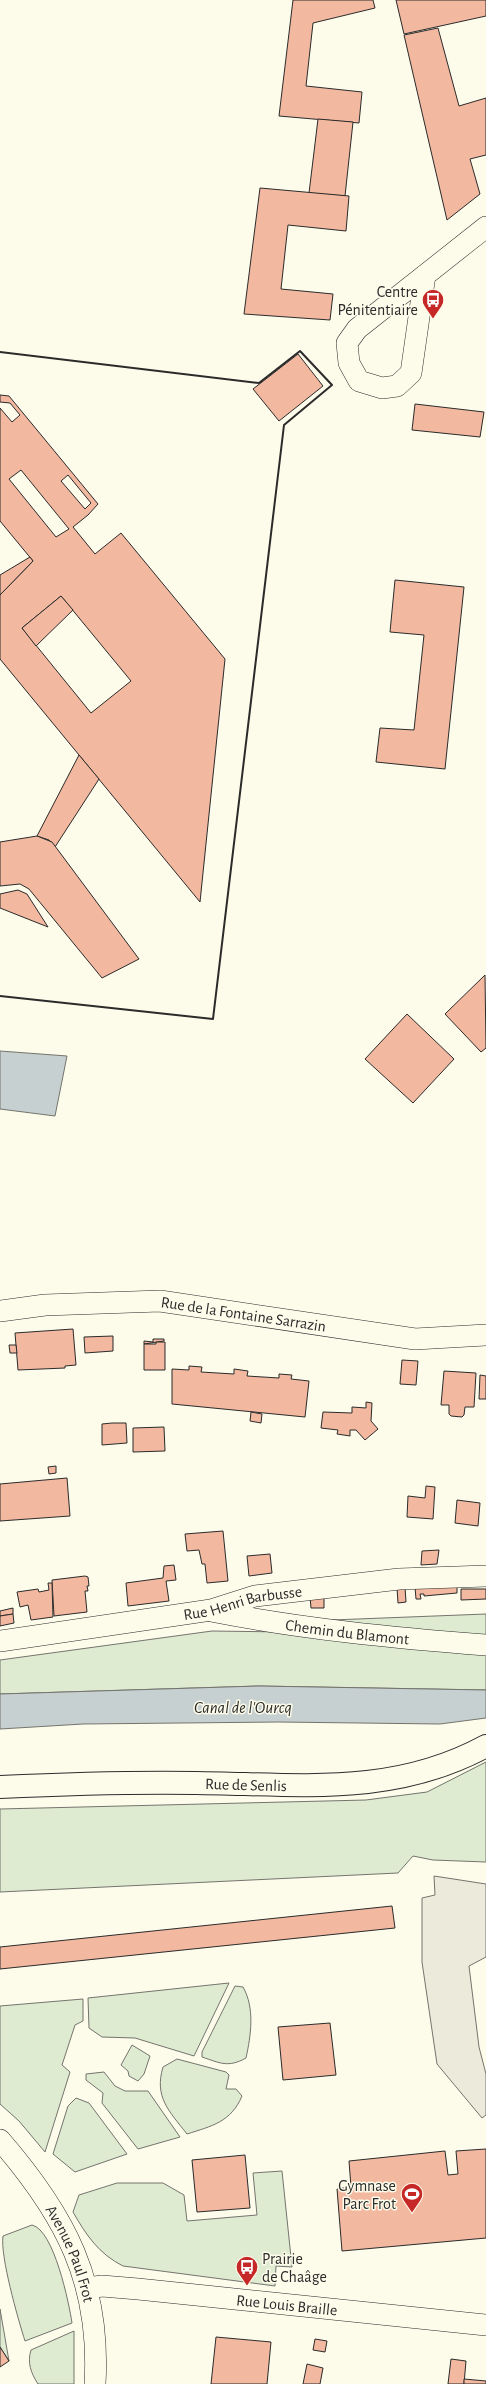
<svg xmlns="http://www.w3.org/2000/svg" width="486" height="2384" viewBox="0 0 486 2384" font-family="'Alegreya Sans',sans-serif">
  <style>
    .green { fill: #deebd1; stroke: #74746e }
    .parking { fill: #eceadb; stroke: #74746e }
    .water { fill: #c7d0d0; stroke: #74746e }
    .building { fill: #f2b8a0; stroke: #2b2b2b; fill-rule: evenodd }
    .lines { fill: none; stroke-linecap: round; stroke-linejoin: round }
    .minor-casing { stroke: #2b2b2b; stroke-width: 22 }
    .major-casing { stroke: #2b2b2b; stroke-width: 24 }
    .minor { stroke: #fdfbea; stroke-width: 21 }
    .major { stroke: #fdfbea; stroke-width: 22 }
    .wall { stroke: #2b2b2b; stroke-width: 2 }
    .labels { text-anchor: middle; stroke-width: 3; stroke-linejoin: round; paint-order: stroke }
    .poi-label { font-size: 16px; fill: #2b2b2b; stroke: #fdfbea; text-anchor: end }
    .street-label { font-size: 16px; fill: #2b2b2b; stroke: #fdfbea }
    .water-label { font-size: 17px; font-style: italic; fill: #2b2b2b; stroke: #fdfbea }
  </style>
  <rect width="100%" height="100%" fill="#fdfbea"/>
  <!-- green -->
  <g class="green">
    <polygon points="486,1614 486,1638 306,1621"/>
    <polygon points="212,1631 285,1632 486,1652 486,1690 259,1686 0,1694 0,1660"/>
    <polygon points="486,1762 486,1862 433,1860 413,1856 398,1873 0,1892 0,1809 366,1800 427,1792"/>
    <polygon points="229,1983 194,2056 135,2038 102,2037 89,2028 88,1998"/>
    <path d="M235,1986L243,1987C255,2008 251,2035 246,2058C228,2068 220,2063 202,2057V2052Z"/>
    <polygon points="83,1999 83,2021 75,2025 62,2065 70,2072 45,2152 19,2121 0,2104 0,2006"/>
    <polygon points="132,2045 150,2056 144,2074 138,2081 129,2076 128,2071 121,2065"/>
    <path d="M177,2059L226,2072L229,2075L226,2089H236L242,2096C231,2122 212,2126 187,2134C169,2111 154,2097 163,2067Z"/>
    <polygon points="104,2072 115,2086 125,2091 148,2091 180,2137 138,2149 102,2103 103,2093 86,2080 86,2074"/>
    <polygon points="76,2098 89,2103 127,2154 75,2172 53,2154 68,2106"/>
    <path d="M282,2171L292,2267L276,2266L275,2286L123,2266C99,2254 86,2235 73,2212L79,2195L117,2183H163L184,2195L187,2221L257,2215L253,2173Z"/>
    <path d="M32,2225C54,2230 69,2303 72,2323L25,2341C18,2319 0,2256 3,2236Z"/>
    <polygon points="0,2309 9,2361 0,2347"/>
    <path d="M74,2331V2384H38C31,2373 27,2363 31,2350Z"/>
  </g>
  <!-- parking -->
  <polygon class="parking" points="434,1876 486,1884 486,1957 469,1966 479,2047 486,2074 486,2115 482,2118 437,2064 422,1962 422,1898 435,1895"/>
  <!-- water -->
  <g class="water">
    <polygon points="0,1051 67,1056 55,1116 0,1109"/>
    <polygon points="259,1686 486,1690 486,1718 440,1724 279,1722 83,1724 0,1729 0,1694"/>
  </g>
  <!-- building -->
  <g class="building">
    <polygon points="293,0 373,0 375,8 313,23 306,86 362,92 359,123 279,116"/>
    <polygon points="396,0 486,0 486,16 404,34"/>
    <polygon points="438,28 459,106 486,98 486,155 470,159 480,194 447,220 404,35"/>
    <polygon points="318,119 353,122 345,196 309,193"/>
    <polygon points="260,188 349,196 346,231 288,225 281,289 333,294 330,320 244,314"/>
    <polygon points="298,354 323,386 279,421 253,389"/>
    <path d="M0,395L9,396L98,504L88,515L73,527L95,554L121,533L225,659L200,902L0,659V595L33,561L0,521V408L12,422L20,415L10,403L0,402ZM21,470L69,529L56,537L9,479ZM68,475L91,503L85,509L61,481ZM61,596L131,681L91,713L22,628Z"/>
    <polygon points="415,404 484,412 480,437 412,430"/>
    <polygon points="30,557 33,561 0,595 0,575"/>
    <polygon points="395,580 464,587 445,769 376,762 380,728 414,730 424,635 390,632"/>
    <polygon points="61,596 73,610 36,646 22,628"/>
    <polygon points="79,755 99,779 55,847 49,840 37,836"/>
    <polygon points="37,836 52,842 139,959 102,978 29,889 20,884 0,886 0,842"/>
    <polygon points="18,890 27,894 48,927 0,908 0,894"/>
    <polygon points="485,975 486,1048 481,1052 445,1014"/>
    <polygon points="407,1014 454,1059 413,1103 365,1059"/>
    <polygon points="73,1329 76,1365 65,1366 65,1368 18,1370 15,1333"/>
    <polygon points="113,1336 113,1351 85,1353 84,1337"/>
    <polygon points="153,1339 164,1339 164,1341 144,1344 144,1341 153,1342"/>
    <polygon points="156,1342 165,1342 165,1370 144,1370 144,1344 156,1344"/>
    <polygon points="9,1345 16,1345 17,1353 10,1353"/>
    <polygon points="402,1360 418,1361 416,1385 400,1384"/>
    <polygon points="189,1366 202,1367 201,1372 234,1374 234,1369 248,1371 247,1376 279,1378 279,1374 292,1375 291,1379 309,1381 305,1417 172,1404 172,1369 189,1370"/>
    <polygon points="444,1371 476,1373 474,1407 465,1407 464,1415 462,1417 451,1416 449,1414 449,1405 441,1405"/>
    <polygon points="480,1375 486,1376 486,1399 479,1399"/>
    <polygon points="366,1402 372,1403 371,1421 378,1429 365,1440 356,1430 350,1430 350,1436 337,1434 338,1430 321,1428 323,1412 352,1413 352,1407 366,1408"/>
    <polygon points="251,1412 262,1414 261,1423 250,1421"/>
    <polygon points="112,1423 126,1423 127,1443 102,1445 102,1424"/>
    <polygon points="164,1427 165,1451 133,1452 133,1428"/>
    <polygon points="56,1466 56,1473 49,1474 48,1467"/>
    <polygon points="67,1478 70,1516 0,1521 0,1484"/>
    <polygon points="426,1486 435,1487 433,1519 407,1517 408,1496 425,1498"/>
    <polygon points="457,1500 480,1503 478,1526 455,1523"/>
    <polygon points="223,1531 228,1581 207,1583 205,1564 202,1564 199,1550 187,1551 185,1534"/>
    <polygon points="439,1550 437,1564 421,1565 422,1551"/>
    <polygon points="270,1554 272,1573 249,1576 247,1556"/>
    <polygon points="174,1565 176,1580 166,1581 169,1601 128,1606 126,1583 163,1578 164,1566"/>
    <polygon points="85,1576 88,1577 89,1586 87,1586 88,1591 85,1591 87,1612 54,1616 52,1580"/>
    <polygon points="48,1583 52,1583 53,1617 31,1620 28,1605 20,1607 17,1592 38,1589 39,1592 49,1590"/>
    <polygon points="457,1583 457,1593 424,1596 424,1594 420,1594 421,1599 416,1599 415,1587"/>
    <polygon points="405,1587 406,1602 398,1603 397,1588"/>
    <polygon points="461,1589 486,1589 486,1599 461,1600"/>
    <polygon points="310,1597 324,1597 324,1608 311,1608"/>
    <polygon points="13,1608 13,1614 0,1616 0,1611"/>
    <polygon points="13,1614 14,1623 0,1626 0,1616"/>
    <polygon points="392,1906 395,1928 0,1969 0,1947"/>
    <polygon points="330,2023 336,2075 283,2080 278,2027"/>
    <polygon points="486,2149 486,2238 342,2251 337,2189 351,2187 349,2161 445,2151 448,2175 458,2174 456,2151"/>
    <polygon points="245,2155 250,2208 197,2212 192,2160"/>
    <polygon points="216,2337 271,2342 267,2384 211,2384"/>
    <polygon points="315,2339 327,2341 325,2352 313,2350"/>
    <polygon points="0,2347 9,2361 0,2367"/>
    <polygon points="451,2359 466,2361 464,2384 448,2384"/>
    <polygon points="307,2364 323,2368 320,2384 303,2384"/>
    <polygon points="464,2379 486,2381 486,2384 464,2384"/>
  </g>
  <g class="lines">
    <!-- minor casing -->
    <g class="minor-casing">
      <g id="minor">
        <polyline points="425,275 411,373 397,386 382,388 359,381 349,363 347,343 357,329 486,227"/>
        <path id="s1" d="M0,1311L45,1305L160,1301L415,1339L486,1335"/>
        <path id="s2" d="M211,1611C302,1629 394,1638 486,1645"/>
        <path id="s3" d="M0,1641L211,1610L255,1596L399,1579L486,1576"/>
        <path id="s4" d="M0,2140C65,2215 101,2282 95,2384"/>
        <path id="s5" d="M88,2288L102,2286L138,2289L486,2325"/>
      </g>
    </g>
    <!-- major casing -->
    <g class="major-casing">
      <g id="major">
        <path id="s6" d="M0,1787C65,1784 131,1782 196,1783C299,1784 392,1797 486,1746"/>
      </g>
    </g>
    <!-- minor -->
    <use href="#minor" class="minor"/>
    <!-- major -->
    <use href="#major" class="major"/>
    <!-- wall -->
    <polyline class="wall" points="0,352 259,383 300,351 332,385 284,425 213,1019 0,996"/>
  </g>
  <!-- icons -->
  <defs>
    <g id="bus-pin" transform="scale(1.15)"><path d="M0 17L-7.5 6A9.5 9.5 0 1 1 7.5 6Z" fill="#c62828" stroke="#fdfbea"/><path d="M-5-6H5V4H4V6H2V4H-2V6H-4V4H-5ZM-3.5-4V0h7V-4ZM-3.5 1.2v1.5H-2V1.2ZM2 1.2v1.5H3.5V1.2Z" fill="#fff"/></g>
    <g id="stadium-pin" transform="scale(1.15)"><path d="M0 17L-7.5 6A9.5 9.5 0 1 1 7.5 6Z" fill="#c62828" stroke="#fdfbea"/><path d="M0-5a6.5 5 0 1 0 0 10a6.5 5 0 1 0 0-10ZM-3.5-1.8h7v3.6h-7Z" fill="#fff"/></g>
  </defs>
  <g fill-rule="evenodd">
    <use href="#bus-pin" x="433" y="300"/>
    <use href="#stadium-pin" x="412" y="2194"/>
    <use href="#bus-pin" x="247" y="2267"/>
  </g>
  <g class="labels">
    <!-- poi labels -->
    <g class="poi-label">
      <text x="418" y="297">Centre<tspan x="418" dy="18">Pénitentiaire</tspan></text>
      <text x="396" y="2191">Gymnase<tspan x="396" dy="18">Parc Frot</tspan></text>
      <text x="262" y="2264" text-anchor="start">Prairie<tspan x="262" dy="18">de Chaâge</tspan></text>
    </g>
    <!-- street labels -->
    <g class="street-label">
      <text dy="6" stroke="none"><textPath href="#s1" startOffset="245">Rue de la Fontaine Sarrazin</textPath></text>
      <text dy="6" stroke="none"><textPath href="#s3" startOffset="246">Rue Henri Barbusse</textPath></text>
      <text dy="6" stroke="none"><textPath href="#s2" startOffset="138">Chemin du Blamont</textPath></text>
      <text dy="6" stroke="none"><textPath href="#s6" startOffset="246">Rue de Senlis</textPath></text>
      <text dy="6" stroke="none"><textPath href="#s4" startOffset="135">Avenue Paul Frot</textPath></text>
      <text dy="6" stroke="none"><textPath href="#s5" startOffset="200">Rue Louis Braille</textPath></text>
    </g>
    <!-- water labels -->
    <g class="water-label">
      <text x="243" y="1713">Canal de l'Ourcq</text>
    </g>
  </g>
</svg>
